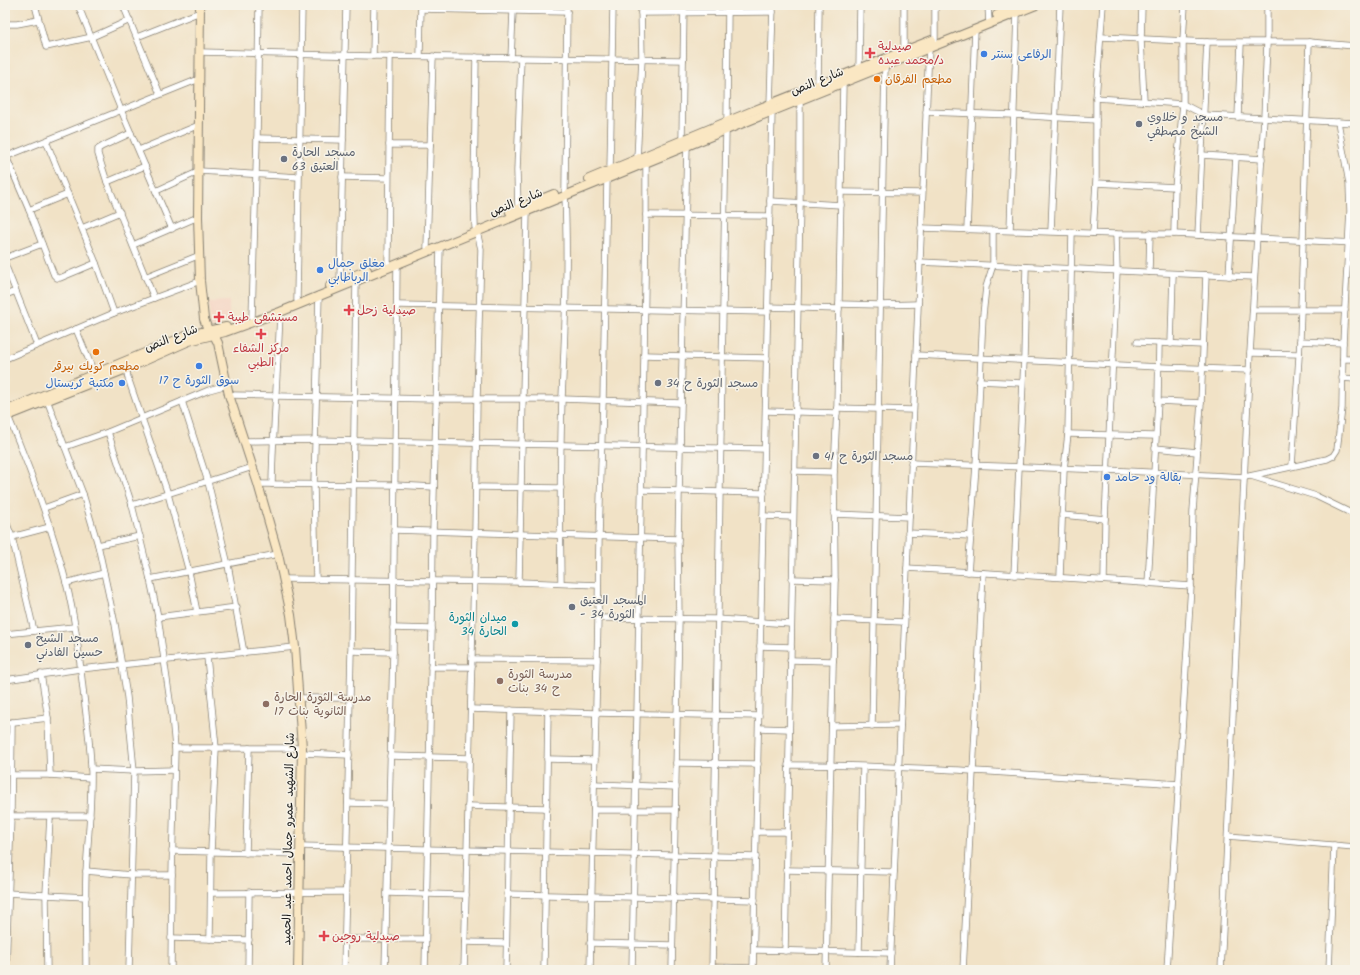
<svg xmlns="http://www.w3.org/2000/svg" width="1360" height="975" viewBox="0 0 1360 975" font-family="Kalam,'Playpen Sans Arabic',sans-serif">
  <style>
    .built { fill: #f5d3c1 }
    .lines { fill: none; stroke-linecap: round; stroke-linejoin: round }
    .street-casing { stroke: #867f71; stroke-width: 7 }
    .secondary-casing { stroke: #867f71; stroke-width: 10 }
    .street { stroke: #fff; stroke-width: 5.5 }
    .secondary { stroke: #fae7c3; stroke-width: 8 }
    .health-dot { fill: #e0444e; stroke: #f7f3e8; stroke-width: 1.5 }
    .shop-dot { fill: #3f7fe0; stroke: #f7f3e8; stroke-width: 1.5 }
    .food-dot { fill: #e8710a; stroke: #f7f3e8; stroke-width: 1.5 }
    .worship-dot { fill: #6b7280; stroke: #f7f3e8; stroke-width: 1.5 }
    .culture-dot { fill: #0f9aa8; stroke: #f7f3e8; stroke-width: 1.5 }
    .education-dot { fill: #8d6e63; stroke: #f7f3e8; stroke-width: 1.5 }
    .labels { text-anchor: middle; stroke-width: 3; stroke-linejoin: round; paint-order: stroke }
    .health-label { font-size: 12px; fill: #be3a42; stroke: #f7f3e8; text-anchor: start }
    .shop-label { font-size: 12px; fill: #366cbe; stroke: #f7f3e8; text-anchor: start }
    .food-label { font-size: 12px; fill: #c56008; stroke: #f7f3e8; text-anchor: start }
    .street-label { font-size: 12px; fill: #1c1c1c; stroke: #f7f3e8 }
    .worship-label { font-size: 12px; fill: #5b616d; stroke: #f7f3e8; text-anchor: start }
    .culture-label { font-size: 12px; fill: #0d838f; stroke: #f7f3e8; text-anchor: end }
    .education-label { font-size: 12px; fill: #785e54; stroke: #f7f3e8; text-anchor: start }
  </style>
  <rect width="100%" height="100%" fill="#f7f3e8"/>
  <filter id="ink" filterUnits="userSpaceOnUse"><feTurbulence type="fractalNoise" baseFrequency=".025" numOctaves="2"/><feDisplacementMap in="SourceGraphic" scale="8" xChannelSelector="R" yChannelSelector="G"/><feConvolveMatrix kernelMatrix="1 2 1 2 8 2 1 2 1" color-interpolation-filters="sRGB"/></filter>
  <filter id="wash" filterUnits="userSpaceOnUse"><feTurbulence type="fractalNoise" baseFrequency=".012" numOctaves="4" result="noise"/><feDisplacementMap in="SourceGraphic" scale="16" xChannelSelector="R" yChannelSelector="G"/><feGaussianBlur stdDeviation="0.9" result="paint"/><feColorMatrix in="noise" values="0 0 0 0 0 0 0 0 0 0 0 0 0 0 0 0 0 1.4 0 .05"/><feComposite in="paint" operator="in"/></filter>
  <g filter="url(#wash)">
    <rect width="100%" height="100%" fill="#f1e2c6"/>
    <!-- built -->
    <polygon class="built" points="229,301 229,320 212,328 210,326 209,302"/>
  </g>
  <g filter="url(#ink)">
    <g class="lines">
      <!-- street casing -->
      <g class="street-casing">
        <g id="street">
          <polyline points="35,5 46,47 92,37 130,20"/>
          <polyline points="78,5 121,110 172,229"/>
          <polyline points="123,5 160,94"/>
          <polyline points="904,5 904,51"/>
          <polyline points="988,5 989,23"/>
          <polyline points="1142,5 1141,40 1144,101"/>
          <polyline points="421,9 567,12"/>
          <polyline points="641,13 773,12"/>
          <polyline points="5,24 17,24 38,20"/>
          <polyline points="137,37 200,12"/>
          <polyline points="1101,37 1207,42 1309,42 1355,46"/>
          <polyline points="935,39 935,5"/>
          <polyline points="200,52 373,56 683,60"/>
          <polyline points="373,56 374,5"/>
          <polyline points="420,56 421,5"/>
          <polyline points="511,58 513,12"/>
          <polyline points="859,70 860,5"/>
          <polyline points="818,86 819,5"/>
          <polyline points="1096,98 1183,104 1204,115 1355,123"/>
          <polyline points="926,112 1014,115 1096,120"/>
          <polyline points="1238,117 1241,43"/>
          <polyline points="727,122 728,5"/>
          <polyline points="131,133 103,146 98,149 98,154 107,182 154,298"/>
          <polyline points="257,138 343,140"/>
          <polyline points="682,140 684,5"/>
          <polyline points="46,141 96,263 114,313"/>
          <polyline points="389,145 430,145"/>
          <polyline points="139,150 199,125"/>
          <polyline points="5,154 29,210 54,275 57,278 60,278 96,263"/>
          <polyline points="1202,155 1262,159"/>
          <polyline points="5,157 199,79"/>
          <polyline points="637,159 642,59 641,5"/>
          <polyline points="610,171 613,5"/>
          <polyline points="342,177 388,178"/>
          <polyline points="107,182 145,166"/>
          <polyline points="1096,183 1175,187"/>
          <polyline points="565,190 567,5"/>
          <polyline points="156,191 200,171 298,177"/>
          <polyline points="842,192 922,193"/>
          <polyline points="770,201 841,205"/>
          <polyline points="518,209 517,171 521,58"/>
          <polyline points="29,210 68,194"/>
          <polyline points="646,215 770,216"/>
          <polyline points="475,227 474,187 476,57"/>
          <polyline points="82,228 120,212"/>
          <polyline points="921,228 1116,234 1174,234 1355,243"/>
          <polyline points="967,230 975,29"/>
          <polyline points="1010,230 1017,13"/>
          <polyline points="1051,231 1060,5"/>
          <polyline points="1093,233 1096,183 1096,98 1103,5"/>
          <polyline points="1174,234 1175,187 1183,104 1183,41 1185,5"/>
          <polyline points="1198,235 1207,42"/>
          <polyline points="133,245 198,217"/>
          <polyline points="427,247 433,56"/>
          <polyline points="5,258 42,244"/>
          <polyline points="388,262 390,56"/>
          <polyline points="919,262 1254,277"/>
          <polyline points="5,264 37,345"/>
          <polyline points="1149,272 1150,233"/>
          <polyline points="1229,276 1236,157"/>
          <polyline points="145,277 200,255"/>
          <polyline points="340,281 346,5"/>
          <polyline points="5,295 16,291"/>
          <polyline points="297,300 302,5"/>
          <polyline points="839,304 880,305 918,304"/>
          <polyline points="398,305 768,312"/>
          <polyline points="768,307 839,309"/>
          <polyline points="1253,310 1345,310"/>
          <polyline points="252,318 257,138 259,5"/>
          <polyline points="76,329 95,375"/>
          <polyline points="1300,341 1343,343"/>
          <polyline points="1137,342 1203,345"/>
          <polyline points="1171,344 1173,274"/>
          <polyline points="1250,353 1299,354"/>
          <polyline points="644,355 767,358"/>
          <polyline points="916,355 1159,367 1250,370"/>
          <polyline points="5,359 114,313 200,281"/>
          <polyline points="1343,359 1355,359"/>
          <polyline points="126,367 128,378 168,494 189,572 197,612"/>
          <polyline points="1342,378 1355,379"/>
          <polyline points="979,381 1022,383"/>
          <polyline points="229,395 436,399 562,399 681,403"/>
          <polyline points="47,400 83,494 98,545 115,624 127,697 134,771 129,970"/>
          <polyline points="182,401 208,482 228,565 244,653"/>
          <polyline points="1158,401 1201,403"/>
          <polyline points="837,408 913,410"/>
          <polyline points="766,411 837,413"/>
          <path d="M8,416C31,471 51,524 66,582C75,617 79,653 83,689C86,715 90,741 91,767C92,803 88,838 86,873C85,905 86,938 86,970"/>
          <polyline points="108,432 132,505 150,579 158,617 172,715 175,748 172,875 171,970"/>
          <polyline points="1068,434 1155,436"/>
          <polyline points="244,441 315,440 764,449"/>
          <polyline points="65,447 108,432 209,390 227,385"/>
          <polyline points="1155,448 1197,452"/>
          <polyline points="911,463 1107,470 1245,477 1327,459 1333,456 1337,450 1342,408 1343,343 1350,211 1349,183 1338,122"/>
          <polyline points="1292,466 1300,341 1309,42"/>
          <polyline points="794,471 834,472"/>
          <polyline points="1251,476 1316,496 1355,515"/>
          <polyline points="258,484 395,485 434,487"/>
          <path d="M272,484C273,426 278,369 280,312"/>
          <polyline points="476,487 561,488"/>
          <polyline points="642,490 764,493"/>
          <polyline points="132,505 253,467"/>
          <polyline points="44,508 83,494"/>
          <polyline points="834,514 909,517"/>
          <polyline points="1062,515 1105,519"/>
          <polyline points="763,516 793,517"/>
          <polyline points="5,519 12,537 34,631"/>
          <polyline points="394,530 678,539"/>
          <polyline points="908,533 971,536"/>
          <polyline points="12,537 50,527"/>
          <polyline points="98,545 140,536"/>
          <polyline points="907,568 1191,586"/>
          <polyline points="968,572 976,466 983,315 986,287 993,265 993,230"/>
          <polyline points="1014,575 1024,360 1026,267"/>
          <polyline points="1060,577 1064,469 1068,434 1072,232"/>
          <polyline points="150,579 278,554"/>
          <polyline points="284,579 519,582 598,585"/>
          <polyline points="792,579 835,580"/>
          <polyline points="316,580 314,484 319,295"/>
          <polyline points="1104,580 1105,519 1117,271 1116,234"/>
          <polyline points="519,582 527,211"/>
          <polyline points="66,583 104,573"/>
          <path d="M561,583C560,522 560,460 562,398C565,331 568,263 565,195"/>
          <polyline points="1148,584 1158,401 1159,343"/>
          <polyline points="158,617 237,607"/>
          <polyline points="598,618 717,619 791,624"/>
          <polyline points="834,619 904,622"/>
          <polyline points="393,628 432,629"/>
          <polyline points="5,634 74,627"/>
          <polyline points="760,646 791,647"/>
          <polyline points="351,651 393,652"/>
          <polyline points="207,657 216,748 211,851 210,939"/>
          <polyline points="472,659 597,660"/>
          <polyline points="790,660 833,661"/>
          <polyline points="431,667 472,667"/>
          <polyline points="41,674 48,718 50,775"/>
          <polyline points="5,680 80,669 295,647"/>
          <polyline points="299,698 350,698"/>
          <polyline points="471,709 596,713 759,716"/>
          <polyline points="5,723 48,718"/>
          <polyline points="832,726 900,725"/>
          <polyline points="872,726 885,66"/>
          <polyline points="759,728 789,729"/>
          <polyline points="175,748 302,748"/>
          <polyline points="302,753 349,755"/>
          <polyline points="390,756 469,758"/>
          <polyline points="547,759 595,760"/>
          <polyline points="676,763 758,764"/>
          <path d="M788,765C919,765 1049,776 1179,784"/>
          <polyline points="91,769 134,771 174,770"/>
          <polyline points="12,775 50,775 90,778"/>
          <polyline points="594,784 676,787"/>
          <polyline points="348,803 389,804"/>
          <polyline points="468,806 547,808"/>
          <polyline points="594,810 675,810"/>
          <polyline points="5,816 90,816"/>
          <polyline points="756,832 786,832"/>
          <polyline points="1228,836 1355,847"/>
          <polyline points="300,846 756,857"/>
          <polyline points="172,851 300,854"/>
          <polyline points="246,853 249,748"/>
          <polyline points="786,870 894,872"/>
          <polyline points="86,871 131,875 172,875"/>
          <polyline points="6,893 86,897"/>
          <polyline points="211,893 346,892"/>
          <polyline points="387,893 466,895"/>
          <polyline points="507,894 755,900"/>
          <polyline points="171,938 249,940"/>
          <polyline points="345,939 425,939"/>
          <polyline points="465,942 506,943"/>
          <polyline points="590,943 672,945"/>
          <polyline points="754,950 891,953"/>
          <polyline points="785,951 800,202 800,100"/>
          <polyline points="859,952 863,767"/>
          <polyline points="712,967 753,968"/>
          <polyline points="6,970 11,816 12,722"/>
          <polyline points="47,970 46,894 50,817"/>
          <polyline points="248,970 249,892"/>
          <polyline points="344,970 351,651 356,281"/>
          <polyline points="385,970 393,652 397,264"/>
          <polyline points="425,970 432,629 433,532 440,247"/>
          <polyline points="464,970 475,534 477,399 481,249 477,232"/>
          <polyline points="506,970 511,710"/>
          <polyline points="544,970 548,711"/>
          <polyline points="590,970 598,618 599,537 603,401 607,178"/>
          <polyline points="632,970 644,355 646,215 646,162"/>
          <polyline points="672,970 679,620 678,539 687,145"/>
          <polyline points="712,970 726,130"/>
          <polyline points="753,970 770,201 772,111 770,105 773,5"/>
          <polyline points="826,970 835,580 834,472 837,408 843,83"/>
          <polyline points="890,970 929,47"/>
          <polyline points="963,970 983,573"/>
          <polyline points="1167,970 1191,586 1193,511 1201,403 1206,275"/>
          <polyline points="1221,970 1250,353 1264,118 1267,43 1267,5"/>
          <polyline points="1329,970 1334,845"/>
        </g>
      </g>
      <!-- secondary casing -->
      <g class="secondary-casing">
        <g id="secondary">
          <polyline points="200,5 198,217 200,281 204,319 208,330 214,335 218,343 229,395 258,484 278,554 291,615 295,647 302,748 298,970"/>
          <polyline points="997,15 1020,5"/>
          <polyline points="589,179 750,112 932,40"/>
          <polyline points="510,212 554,194"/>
          <polyline points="330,286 367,270"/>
          <polyline points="5,411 188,335 226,327"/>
          <polyline points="5,417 126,369 189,341 225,332 280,312 748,121 1036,5"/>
        </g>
      </g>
      <!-- street -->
      <use href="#street" class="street"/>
      <!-- secondary -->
      <use href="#secondary" class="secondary"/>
    </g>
  </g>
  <!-- markers -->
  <g class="health-dot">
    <path d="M868 47h4v4h4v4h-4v4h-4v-4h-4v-4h4z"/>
    <path d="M347 304h4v4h4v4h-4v4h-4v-4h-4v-4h4z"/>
    <path d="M217 311h4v4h4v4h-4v4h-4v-4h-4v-4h4z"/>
    <path d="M259 328h4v4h4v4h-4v4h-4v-4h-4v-4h4z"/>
    <path d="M322 930h4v4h4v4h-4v4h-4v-4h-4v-4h4z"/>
  </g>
  <g class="shop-dot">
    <circle cx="984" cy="54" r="4"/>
    <circle cx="320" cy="270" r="4"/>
    <circle cx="199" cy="366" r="4"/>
    <circle cx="122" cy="383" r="4"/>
    <circle cx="1107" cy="477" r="4"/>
  </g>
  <g class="food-dot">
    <circle cx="877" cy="79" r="4"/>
    <circle cx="96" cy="352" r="4"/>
  </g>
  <g class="worship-dot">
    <circle cx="1139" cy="124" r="4"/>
    <circle cx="284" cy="159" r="4"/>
    <circle cx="658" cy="383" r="4"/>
    <circle cx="816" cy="456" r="4"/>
    <circle cx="572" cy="607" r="4"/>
    <circle cx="28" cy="645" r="4"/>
  </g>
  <circle class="culture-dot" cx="515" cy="624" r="4"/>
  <g class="education-dot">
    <circle cx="500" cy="681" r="4"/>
    <circle cx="266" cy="704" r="4"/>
  </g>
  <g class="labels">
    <!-- health labels -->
    <g class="health-label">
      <text x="878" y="50">صيدلية<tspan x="878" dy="14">د/محمد عبده</tspan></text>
      <text x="357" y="314">صيدلية زحل</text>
      <text x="228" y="321">مستشفى طيبة</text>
      <text x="261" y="352" text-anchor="middle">مركز الشفاء<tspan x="261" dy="14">الطبي</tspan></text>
      <text x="332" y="940">صيدلية روجين</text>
    </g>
    <!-- shop labels -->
    <g class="shop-label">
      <text x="992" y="58">الرفاعى سنتر</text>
      <text x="328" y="267">مغلق جمال<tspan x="328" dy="14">الرباطابي</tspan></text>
      <text x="199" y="384" text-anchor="middle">سوق الثورة ح 17</text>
      <text x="114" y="387" text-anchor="end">مكتبة كريستال</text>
      <text x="1115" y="481">بقالة ود حامد</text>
    </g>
    <!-- food labels -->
    <g class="food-label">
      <text x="885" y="83">مطعم الفرقان</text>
      <text x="96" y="370" text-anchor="middle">مطعم كويك بيرقر</text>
    </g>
    <!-- street labels -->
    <g class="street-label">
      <text transform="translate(817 81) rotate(-22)" y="4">شارع النص</text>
      <text transform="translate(516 202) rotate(-22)" y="4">شارع النص</text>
      <text transform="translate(171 338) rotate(-21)" y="4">شارع النص</text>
      <text transform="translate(288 839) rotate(-89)" y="4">شارع الشهيد عمرو جمال احمد عبد الحميد</text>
    </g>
    <!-- worship labels -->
    <g class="worship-label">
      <text x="1147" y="121">مسجد و خلاوي<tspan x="1147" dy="14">الشيخ مصطفي</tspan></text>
      <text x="292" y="156">مسجد الحارة<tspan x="292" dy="14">63 العتيق</tspan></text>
      <text x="666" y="387">مسجد الثورة ح 34</text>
      <text x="824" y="460">مسجد الثورة ح 41</text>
      <text x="580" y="604">المسجد العتيق<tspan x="580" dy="14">- الثورة 34</tspan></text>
      <text x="36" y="642">مسجد الشيخ<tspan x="36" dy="14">حسين الفادني</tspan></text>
    </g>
    <!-- culture labels -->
    <g class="culture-label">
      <text x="507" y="621">ميدان الثورة<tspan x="507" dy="14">الحارة 34</tspan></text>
    </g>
    <!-- education labels -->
    <g class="education-label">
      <text x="508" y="678">مدرسة الثورة<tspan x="508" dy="14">ح 34 بنات</tspan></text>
      <text x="274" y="701">مدرسة الثورة الحارة<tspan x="274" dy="14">17 الثانوية بنات</tspan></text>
    </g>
  </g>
  <!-- margin -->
  <rect width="1360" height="975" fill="none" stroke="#f7f3e8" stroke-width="20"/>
</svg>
